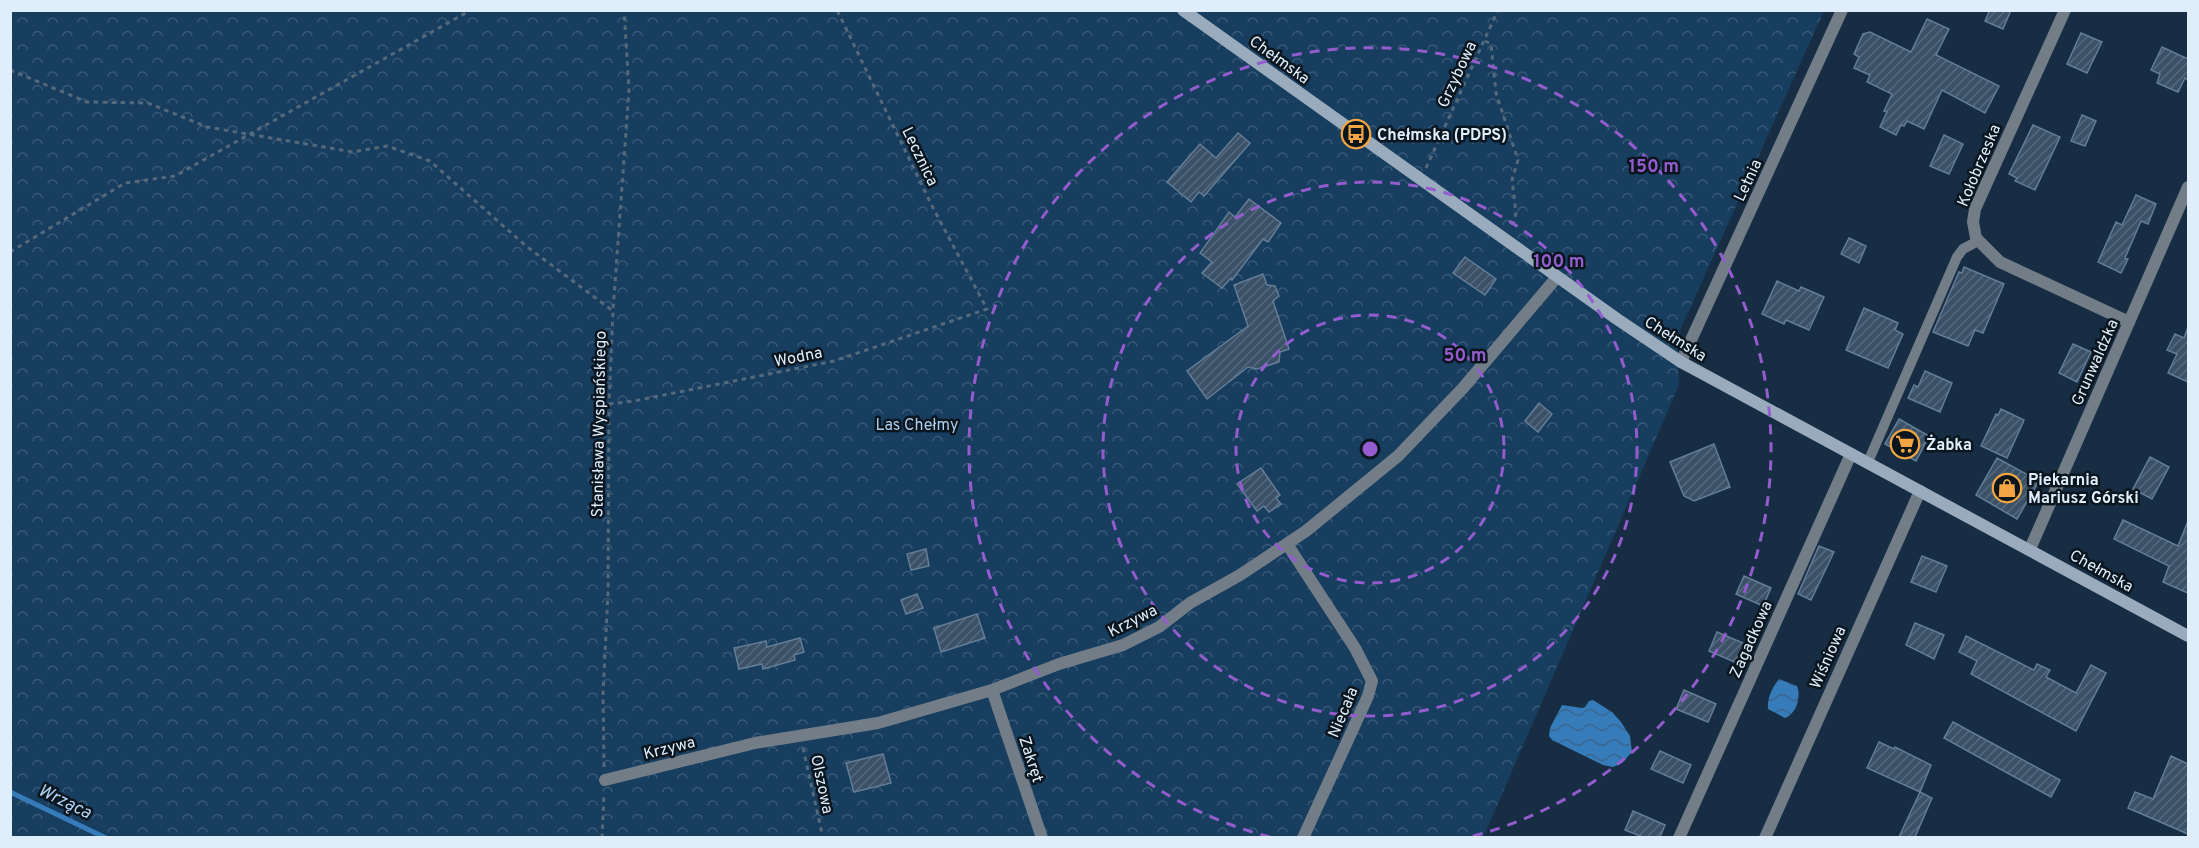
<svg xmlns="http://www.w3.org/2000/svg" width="2199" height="848" viewBox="0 0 2199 848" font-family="Overpass,sans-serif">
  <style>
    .park { fill: url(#park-crowns) }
    .water { fill: url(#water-waves) }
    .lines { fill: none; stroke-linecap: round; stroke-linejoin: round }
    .stream { stroke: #367bba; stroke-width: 5 }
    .building { fill: url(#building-hatch); stroke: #647d96; stroke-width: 1.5 }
    .path { stroke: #55697c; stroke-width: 3; stroke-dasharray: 4.5 4.5; stroke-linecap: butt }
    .lane { stroke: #727d88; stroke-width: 10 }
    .street { stroke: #727d88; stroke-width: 12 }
    .secondary { stroke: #99abbd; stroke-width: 12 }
    .ring { fill: none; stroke: #945cce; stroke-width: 3; stroke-dasharray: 10 8 }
    .labels { text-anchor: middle; stroke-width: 5; stroke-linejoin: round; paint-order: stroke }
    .street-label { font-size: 16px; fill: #e0eefc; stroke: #0b151e }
    .poi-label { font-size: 16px; font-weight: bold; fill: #e0eefc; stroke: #0b151e; text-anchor: start }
    .park-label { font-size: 16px; fill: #acceef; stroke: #0b151e }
    .water-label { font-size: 18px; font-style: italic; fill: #b1d2f4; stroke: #0b151e }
    .centre { fill: #945cce; stroke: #0b151e; stroke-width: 3 }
    .ring-label { font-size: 18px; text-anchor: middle; font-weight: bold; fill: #945cce; stroke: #0b151e; stroke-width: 5; stroke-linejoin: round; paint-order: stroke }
  </style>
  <defs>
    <pattern id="park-crowns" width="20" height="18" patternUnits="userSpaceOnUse" patternTransform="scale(1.5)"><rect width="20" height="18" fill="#173d5f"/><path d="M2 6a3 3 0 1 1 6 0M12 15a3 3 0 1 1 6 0" fill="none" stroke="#385977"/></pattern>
    <pattern id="water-waves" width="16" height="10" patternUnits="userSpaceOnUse" patternTransform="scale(1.5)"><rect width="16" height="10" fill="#367bba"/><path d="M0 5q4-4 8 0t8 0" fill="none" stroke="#3b668e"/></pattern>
    <pattern id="building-hatch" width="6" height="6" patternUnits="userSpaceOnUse" patternTransform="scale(1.5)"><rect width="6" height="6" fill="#3a5168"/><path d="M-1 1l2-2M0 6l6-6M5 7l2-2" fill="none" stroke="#566a7e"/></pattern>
  </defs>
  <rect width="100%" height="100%" fill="#172d43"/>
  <!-- park -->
  <polygon class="park" points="10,11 1824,11 1677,337 1679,385 1483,838 11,837"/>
  <!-- water -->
  <g class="water">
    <path d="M1779,679L1797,686C1801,697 1797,713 1785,718L1768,709C1767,698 1772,688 1779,679Z"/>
    <polygon points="1593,700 1612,712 1621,722 1630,736 1632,752 1622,763 1613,767 1603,765 1552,740 1549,736 1550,728 1562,705 1582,708 1585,707 1589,701"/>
  </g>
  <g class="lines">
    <!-- stream -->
    <polyline class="stream" points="10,792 106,838"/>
  </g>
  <!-- building -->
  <g class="building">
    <polygon points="1990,10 2011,10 2003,29 1985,21"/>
    <polygon points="1927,19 1949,29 1936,55 1999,86 1985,113 1942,90 1924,129 1907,121 1904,126 1901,125 1896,135 1880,127 1887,112 1884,111 1892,94 1867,82 1870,75 1854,68 1859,57 1854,54 1863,34 1870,32 1911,52"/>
    <polygon points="2081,33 2102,42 2087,73 2067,64"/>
    <polygon points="2162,47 2188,59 2188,80 2185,78 2178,92 2157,83 2160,74 2151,70"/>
    <polygon points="2082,115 2096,121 2085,146 2071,141"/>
    <polygon points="2033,125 2060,137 2035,190 2015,181 2017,178 2009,174"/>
    <polygon points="1238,133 1250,143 1204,196 1199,192 1191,202 1167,182 1200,144 1216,158"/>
    <polygon points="1944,135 1963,144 1949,174 1930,166"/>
    <polygon points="2136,195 2156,204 2148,224 2141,221 2125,258 2128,259 2121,273 2098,262 2116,222 2122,225"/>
    <polygon points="1249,199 1281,223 1268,242 1263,239 1232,280 1231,278 1222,288 1202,273 1212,262 1200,253 1229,212 1235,217"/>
    <polygon points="1849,238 1866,246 1859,263 1841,254"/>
    <polygon points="1465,257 1496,279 1485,295 1453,273"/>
    <polygon points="1964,267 2004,284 1983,333 1975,330 1968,346 1933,332 1959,272 1962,273"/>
    <polygon points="1263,274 1267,285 1275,286 1279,296 1273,301 1289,349 1280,352 1279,362 1257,369 1248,367 1207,399 1187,371 1248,326 1234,285"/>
    <polygon points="1777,281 1799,291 1801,287 1824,297 1809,330 1786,320 1784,324 1762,314"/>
    <polygon points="1864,308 1898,323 1895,330 1903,334 1888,368 1846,350"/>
    <polygon points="2188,327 2188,382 2168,373 2177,354 2167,350 2175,334 2184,338"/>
    <polygon points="2073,344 2091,352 2077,382 2059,373"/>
    <polygon points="1925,371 1952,383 1940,412 1908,398 1914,385 1918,387"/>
    <polygon points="1539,403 1552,414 1538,432 1525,421"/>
    <polygon points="2001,409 2024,420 2007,458 1981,446 1996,414 1998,415"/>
    <polygon points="1899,419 1929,436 1916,461 1885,444"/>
    <polygon points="1714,444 1730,487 1694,501 1684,496 1670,462"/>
    <polygon points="2150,457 2169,467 2152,499 2133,489"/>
    <polygon points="1997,458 2039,481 2017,519 1976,495"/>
    <polygon points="1261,468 1280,495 1276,498 1281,504 1269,512 1264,506 1257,511 1237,484"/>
    <polygon points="2123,520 2178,546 2188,521 2188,593 2163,582 2169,566 2114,539"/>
    <polygon points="1819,546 1834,552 1811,600 1798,594"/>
    <polygon points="926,549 929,566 911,570 907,554"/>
    <polygon points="1922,556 1947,566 1936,592 1911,582"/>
    <polygon points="1744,576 1771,588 1763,606 1736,594"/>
    <polygon points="917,594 923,608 906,614 901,600"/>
    <polygon points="977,614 985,638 941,652 934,628"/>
    <polygon points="1915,623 1944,635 1934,659 1906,645"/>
    <polygon points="1717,632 1745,644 1737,663 1709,651"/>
    <polygon points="1966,636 2034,670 2037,664 2050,670 2046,677 2076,693 2091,665 2106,673 2076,731 1971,674 1977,661 1959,652"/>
    <polygon points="800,638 804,652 794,655 795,660 763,669 762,664 739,669 734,648 766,641 767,647"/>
    <polygon points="1684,690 1716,704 1708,722 1676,709"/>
    <polygon points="1953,722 2060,780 2051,797 1944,738"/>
    <polygon points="1879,742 1894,749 1895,747 1931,765 1920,792 1867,768"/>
    <polygon points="1660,751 1691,765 1683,783 1651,769"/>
    <polygon points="883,754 891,783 854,792 846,763"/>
    <polygon points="2171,756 2188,764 2188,834 2128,808 2135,792 2153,799"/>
    <polygon points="1920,792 1932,798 1915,837 1899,837"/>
    <polygon points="1633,811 1665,825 1660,837 1643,837 1625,830"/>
  </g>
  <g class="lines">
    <!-- path -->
    <g class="path">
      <polyline points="1485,41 1491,44 1496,93 1518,160 1512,180 1516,213 1513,225"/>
      <polyline points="10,70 87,102 148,103 207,127 353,152 387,146 430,161 526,246 613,311"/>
      <polyline points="1426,168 1498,10"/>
      <polyline points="10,252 125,183 175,176 471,10"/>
      <polyline points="609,404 634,401 834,361 987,309 932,206 837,10"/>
      <polyline points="803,748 823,838"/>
      <polyline points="604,767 603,694 608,593 609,404 613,311 629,90 624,10"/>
      <polyline points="602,838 604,794"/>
    </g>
    <!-- lane -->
    <polyline class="lane" points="1868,462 1957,257 1963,249 1978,241"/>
    <!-- street -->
    <g class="street">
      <polyline points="2065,10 1975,209 1973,222 1976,238 2000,262 2129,322"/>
      <polyline points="1681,362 1842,10"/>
      <polyline points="1287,544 1355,648 1372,681 1368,696 1303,838"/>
      <polyline points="2030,549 2188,187"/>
      <polyline points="992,690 1042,838"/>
      <polyline points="605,780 755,743 878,723 992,690 1059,664 1123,645 1159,627 1190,603 1240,575 1306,531 1398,456 1463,388 1557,277"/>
      <polyline points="1679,838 1851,454"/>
      <polyline points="1765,838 1920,491"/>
    </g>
    <!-- secondary -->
    <polyline class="secondary" points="1183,10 1617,319 1681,362 2188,636"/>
  </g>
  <!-- distance rings -->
  <g class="ring">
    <circle cx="1370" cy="449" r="134"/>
    <circle cx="1370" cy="449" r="267"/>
    <path d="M1270 837A401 401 0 1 1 1470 837"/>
  </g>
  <!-- icons -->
  <defs>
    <g id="bus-ring" transform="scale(1.5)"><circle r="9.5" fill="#0b151e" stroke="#f2a542" stroke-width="1.5"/><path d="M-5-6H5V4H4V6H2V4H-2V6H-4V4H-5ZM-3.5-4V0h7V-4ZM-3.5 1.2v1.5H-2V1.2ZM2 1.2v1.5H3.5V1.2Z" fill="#f2a542"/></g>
    <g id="supermarket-ring" transform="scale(1.5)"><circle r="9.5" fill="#0b151e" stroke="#f2a542" stroke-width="1.5"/><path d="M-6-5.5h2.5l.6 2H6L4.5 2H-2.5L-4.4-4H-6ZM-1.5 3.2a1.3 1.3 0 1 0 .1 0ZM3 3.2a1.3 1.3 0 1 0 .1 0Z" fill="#f2a542"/></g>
    <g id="shop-ring" transform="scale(1.5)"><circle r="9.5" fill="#0b151e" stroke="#f2a542" stroke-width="1.5"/><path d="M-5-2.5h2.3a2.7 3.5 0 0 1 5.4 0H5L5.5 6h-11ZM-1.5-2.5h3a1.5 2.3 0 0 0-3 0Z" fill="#f2a542"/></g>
  </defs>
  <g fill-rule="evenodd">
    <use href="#bus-ring" x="1356" y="134"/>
    <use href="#supermarket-ring" x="1905" y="444"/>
    <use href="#shop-ring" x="2007" y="488"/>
  </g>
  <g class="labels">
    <!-- street labels -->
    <g class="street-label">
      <text transform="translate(1280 59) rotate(36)" y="6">Chełmska</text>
      <text transform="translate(1456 74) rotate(-65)" y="6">Grzybowa</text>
      <text transform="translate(921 156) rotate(64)" y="6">Lecznica</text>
      <text transform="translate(1978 165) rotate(-67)" y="6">Kołobrzeska</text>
      <text transform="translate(1747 180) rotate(-65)" y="6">Letnia</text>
      <text transform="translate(1676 338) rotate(32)" y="6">Chełmska</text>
      <text transform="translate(798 356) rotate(-11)" y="6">Wodna</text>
      <text transform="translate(2094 362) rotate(-66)" y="6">Grunwaldzka</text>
      <text transform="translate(598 424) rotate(-89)" y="6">Stanisława Wyspiańskiego</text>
      <text transform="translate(2102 570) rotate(29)" y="6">Chełmska</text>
      <text transform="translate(1132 620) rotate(-27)" y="6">Krzywa</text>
      <text transform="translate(1750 639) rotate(-66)" y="6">Zagadkowa</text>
      <text transform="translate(1827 657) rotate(-66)" y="6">Wiśniowa</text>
      <text transform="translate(1342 712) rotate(-67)" y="6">Niecała</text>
      <text transform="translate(669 747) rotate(-14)" y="6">Krzywa</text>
      <text transform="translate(1032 759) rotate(72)" y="6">Zakręt</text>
      <text transform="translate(823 784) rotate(78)" y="6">Olszowa</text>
    </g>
    <!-- poi labels -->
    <g class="poi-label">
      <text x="1377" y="140">Chełmska (PDPS)</text>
      <text x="1926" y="450">Żabka</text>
      <text x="2028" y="485">Piekarnia<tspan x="2028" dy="18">Mariusz Górski</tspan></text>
    </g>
    <!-- park labels -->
    <g class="park-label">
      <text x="917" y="430">Las Chełmy</text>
    </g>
    <!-- water labels -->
    <g class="water-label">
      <text transform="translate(65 801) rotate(26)" y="6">Wrząca</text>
    </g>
  </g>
  <circle cx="1370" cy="449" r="9" class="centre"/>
  <g class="ring-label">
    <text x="1654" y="172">150 m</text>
    <text x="1559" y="267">100 m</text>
    <text x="1465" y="361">50 m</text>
  </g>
  <!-- border -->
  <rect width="2199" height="848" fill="none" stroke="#e0eefc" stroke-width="24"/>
</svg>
